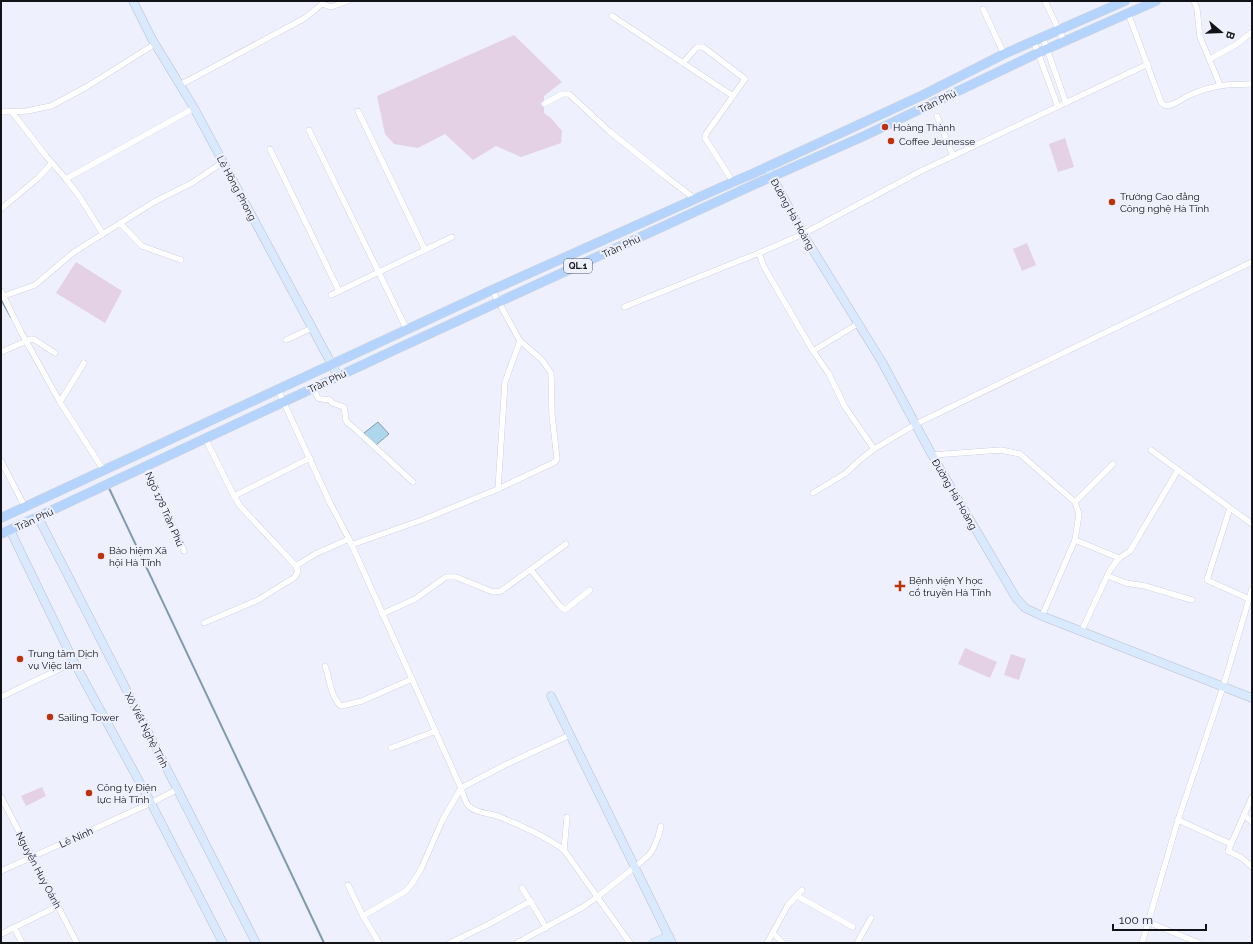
<svg xmlns="http://www.w3.org/2000/svg" width="1253" height="944" viewBox="0 0 1253 944" font-family="Raleway,sans-serif">
  <style>
    .green { fill: #e4d1e5 }
    .water { fill: #aed7ed; stroke: #7f9cad }
    .lines { fill: none; stroke-linecap: round; stroke-linejoin: round }
    .stream { stroke: #7f9cad; stroke-width: 2 }
    .street-casing { stroke: #babdcd; stroke-width: 6 }
    .secondary-casing { stroke: #babdcd; stroke-width: 9 }
    .primary-casing { stroke: #d4d5d5; stroke-width: 10 }
    .street { stroke: #fff; stroke-width: 5.5 }
    .secondary { stroke: #daeafe; stroke-width: 8 }
    .primary { stroke: #b5d4fd; stroke-width: 9 }
    .poi-dot { fill: #bc320a; stroke: #eef0fe; stroke-width: 1.5 }
    .labels { text-anchor: middle; stroke-width: 4; stroke-linejoin: round; paint-order: stroke }
    .shield { fill: #eef0fe; stroke: #54555d; stroke-width: 1 }
    .shield-label { font-size: 9px; font-weight: bold; fill: #121318 }
    .street-label { font-size: 10px; fill: #121318; stroke: #eef0fe }
    .poi-label { font-size: 10px; fill: #121318; stroke: #eef0fe; text-anchor: start }
  </style>
  <rect width="100%" height="100%" fill="#eef0fe"/>
  <!-- green -->
  <g class="green">
    <polygon points="514,35 562,82 544,96 544,113 551,118 562,131 561,143 521,157 496,146 473,160 445,134 418,148 394,144 385,134 377,96"/>
    <polygon points="1065,138 1074,167 1058,172 1049,144"/>
    <polygon points="1027,243 1036,265 1022,271 1013,249"/>
    <polygon points="76,262 122,291 105,323 56,293"/>
    <polygon points="965,648 997,662 990,678 958,664"/>
    <polygon points="1011,654 1026,659 1019,680 1004,675"/>
    <polygon points="42,787 46,796 26,806 21,796"/>
  </g>
  <!-- water -->
  <polygon class="water" points="378,422 389,434 376,445 364,433"/>
  <g class="lines">
    <!-- stream -->
    <g class="stream">
      <polyline points="1,299 11,317"/>
      <polyline points="108,486 324,943"/>
    </g>
    <!-- street casing -->
    <g class="street-casing">
      <g id="street">
        <polyline points="1045,1 1064,41"/>
        <polyline points="1194,1 1197,9 1200,37 1220,85"/>
        <polyline points="322,4 331,7 348,1"/>
        <polyline points="983,9 1004,54"/>
        <path d="M1128,13L1161,102L1164,105C1172,108 1182,98 1190,95C1213,85 1227,84 1252,84"/>
        <polyline points="612,16 733,96"/>
        <polyline points="1043,38 1066,103"/>
        <polyline points="1034,42 1058,107"/>
        <polyline points="1210,59 1237,44 1252,32"/>
        <polyline points="683,63 697,47 703,47 745,79 706,134 705,138 733,182"/>
        <polyline points="180,85 305,18 322,4 323,1"/>
        <polyline points="544,104 562,94 569,94 609,131 665,176 695,199"/>
        <polyline points="358,111 425,250"/>
        <polyline points="1,112 27,111 51,106 88,86 155,44"/>
        <polyline points="12,112 46,156 66,179 79,196 103,234"/>
        <polyline points="937,116 953,156"/>
        <polyline points="309,130 407,330"/>
        <polyline points="270,149 339,291"/>
        <polyline points="66,179 194,108"/>
        <polyline points="1,209 38,178 52,163"/>
        <polyline points="120,223 142,246 181,260"/>
        <polyline points="759,253 764,267 813,351 829,374 845,407 874,449"/>
        <polyline points="1,291 21,332 60,402 104,471"/>
        <polyline points="331,295 452,237"/>
        <polyline points="1,297 35,285 74,252 154,202 192,183 223,162"/>
        <polyline points="624,307 759,253 803,234 921,171 1148,64"/>
        <polyline points="286,340 312,328"/>
        <polyline points="813,351 859,323"/>
        <polyline points="1,352 31,339 35,340 55,353"/>
        <path d="M315,387C317,402 318,398 330,400L332,403L344,407C347,418 342,420 353,427L413,482"/>
        <polyline points="278,390 330,503 349,539 461,788 443,819 421,869 413,882 406,891 363,916"/>
        <polyline points="60,402 84,363"/>
        <polyline points="205,438 234,496 310,458"/>
        <polyline points="1151,450 1252,524"/>
        <polyline points="932,455 1001,450 1020,454 1075,502 1079,514 1075,540 1042,616"/>
        <polyline points="1,461 25,507"/>
        <polyline points="146,466 184,551"/>
        <polyline points="498,489 555,462 557,459 552,415 551,373 542,360 520,341"/>
        <polyline points="813,493 846,473 861,459 874,449 916,424 1252,262"/>
        <polyline points="1075,502 1113,464"/>
        <polyline points="1230,508 1207,580 1249,599"/>
        <polyline points="1075,540 1119,558"/>
        <polyline points="351,545 422,520 498,489 505,382 520,341 492,290"/>
        <polyline points="296,566 315,554 349,539"/>
        <polyline points="531,570 560,606 565,610 590,590"/>
        <polyline points="1108,576 1126,583 1145,586 1192,600"/>
        <polyline points="382,614 415,599 446,577 456,577 493,592 501,591 566,544"/>
        <polyline points="204,623 258,600 295,577 298,571 296,566 240,506 234,496"/>
        <polyline points="1081,632 1110,570 1119,558 1130,551 1178,470"/>
        <path d="M325,666C330,679 330,696 341,706L362,701L412,679"/>
        <polyline points="1,697 74,662"/>
        <path d="M570,735L505,765L461,788C463,793 465,804 470,807C478,814 491,813 500,817C522,826 545,836 564,850L630,943"/>
        <polyline points="391,748 436,731"/>
        <polyline points="1,797 77,943"/>
        <polyline points="1252,797 1228,851 1242,858 1252,867"/>
        <polyline points="1244,815 1252,822"/>
        <polyline points="1178,820 1231,844"/>
        <polyline points="564,850 567,817"/>
        <polyline points="1,871 151,803 178,789"/>
        <polyline points="348,885 363,916 379,943"/>
        <polyline points="522,888 540,917 546,928"/>
        <polyline points="797,896 853,927"/>
        <polyline points="1148,922 1199,943"/>
        <polyline points="14,927 22,943"/>
        <polyline points="773,933 783,943"/>
        <polyline points="1,934 58,906"/>
        <polyline points="450,943 489,924 531,901"/>
        <polyline points="517,943 583,907 597,897 635,867 649,855 653,849 658,837 661,826"/>
        <polyline points="767,943 788,905 802,890"/>
        <polyline points="857,943 871,918"/>
        <polyline points="1142,943 1178,820 1223,687 1252,589"/>
      </g>
    </g>
    <!-- secondary casing -->
    <g class="secondary-casing">
      <g id="secondary">
        <polyline points="133,1 152,39 194,108 338,376"/>
        <polyline points="767,167 803,234 882,362 932,455 1016,598 1025,608 1042,616 1252,698"/>
        <polyline points="38,517 256,943"/>
        <polyline points="10,530 74,662 151,803 223,943"/>
        <polyline points="551,696 672,943"/>
        <polyline points="653,943 669,936"/>
      </g>
    </g>
    <!-- primary casing -->
    <g class="primary-casing">
      <g id="primary">
        <polyline points="1,518 492,290 733,182 752,174 923,95 1004,54 1125,1"/>
        <polyline points="1,534 401,347 751,186 864,136 1038,53 1156,1"/>
      </g>
    </g>
    <!-- street -->
    <use href="#street" class="street"/>
    <!-- secondary -->
    <use href="#secondary" class="secondary"/>
    <!-- primary -->
    <use href="#primary" class="primary"/>
  </g>
  <!-- markers -->
  <g class="poi-dot">
    <circle cx="885" cy="127" r="4"/>
    <circle cx="891" cy="141" r="4"/>
    <circle cx="1112" cy="202" r="4"/>
    <circle cx="101" cy="556" r="4"/>
    <path d="M898 580h4v4h4v4h-4v4h-4v-4h-4v-4h4z"/>
    <circle cx="20" cy="659" r="4"/>
    <circle cx="50" cy="717" r="4"/>
    <circle cx="89" cy="793" r="4"/>
  </g>
  <g class="labels">
    <!-- shield labels -->
    <rect class="shield" x="564" y="259" width="28" height="14" rx="3"/>
    <g class="shield-label">
      <text x="578" y="269">QL.1</text>
    </g>
    <!-- street labels -->
    <g class="street-label">
      <text transform="translate(937 101) rotate(-26)" y="4">Trần Phú</text>
      <text transform="translate(237 188) rotate(62)" y="4">Lê Hồng Phong</text>
      <text transform="translate(793 214) rotate(61)" y="4">Đường Hà Hoàng</text>
      <text transform="translate(621 246) rotate(-25)" y="4">Trần Phú</text>
      <text transform="translate(327 381) rotate(-25)" y="4">Trần Phú</text>
      <text transform="translate(955 494) rotate(60)" y="4">Đường Hà Hoàng</text>
      <text transform="translate(165 509) rotate(66)" y="4">Ngõ 178 Trần Phú</text>
      <text transform="translate(34 519) rotate(-25)" y="4">Trần Phú</text>
      <text transform="translate(147 730) rotate(63)" y="4">Xô Viết Nghệ Tĩnh</text>
      <text transform="translate(76 837) rotate(-24)" y="4">Lê Ninh</text>
      <text transform="translate(39 870) rotate(62)" y="4">Nguyễn Huy Oánh</text>
    </g>
    <!-- poi labels -->
    <g class="poi-label">
      <text x="893" y="131">Hoàng Thành</text>
      <text x="899" y="145">Coffee Jeunesse</text>
      <text x="1120" y="200">Trường Cao đẳng<tspan x="1120" dy="12">Công nghệ Hà Tĩnh</tspan></text>
      <text x="109" y="554">Bảo hiệm Xã<tspan x="109" dy="12">hội Hà Tĩnh</tspan></text>
      <text x="909" y="584">Bệnh viện Y học<tspan x="909" dy="12">cổ truyền Hà Tĩnh</tspan></text>
      <text x="28" y="657">Trung tâm Dịch<tspan x="28" dy="12">vụ Việc làm</tspan></text>
      <text x="58" y="721">Sailing Tower</text>
      <text x="97" y="791">Công ty Điện<tspan x="97" dy="12">lực Hà Tĩnh</tspan></text>
    </g>
  </g>
  <!-- border -->
  <rect width="1253" height="944" fill="none" stroke="#121318" stroke-width="4"/>
  <!-- north arrow -->
  <g transform="translate(1221 32) rotate(109)" stroke="#eef0fe" stroke-width="3" paint-order="stroke">
  <path d="M0-3L7 15L0 10L-7 15Z" fill="#121318"/>
  <text y="-6" font-size="11" font-weight="bold" text-anchor="middle" fill="#121318">B</text>
  </g>
  <!-- scale -->
  <path d="M1113 924v6h93v-6" fill="none" stroke="#121318" stroke-width="2"/>
  <text x="1119" y="924" font-size="12" fill="#121318" stroke="#eef0fe" stroke-width="3" paint-order="stroke">100 m</text>
</svg>
